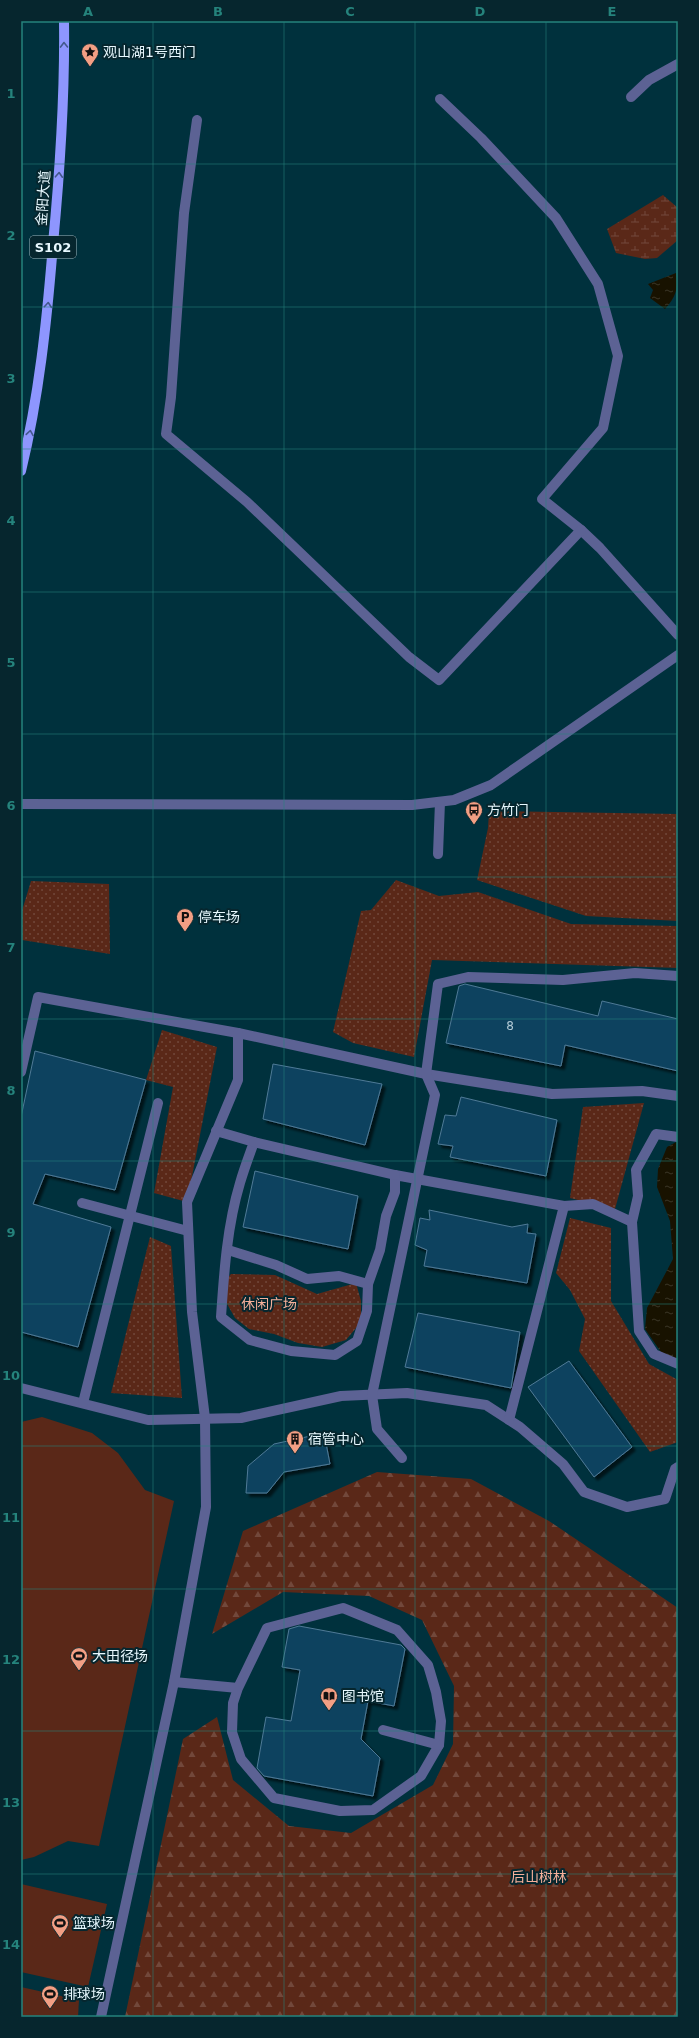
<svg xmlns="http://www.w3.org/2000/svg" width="699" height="2038" viewBox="0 0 699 2038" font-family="'DejaVu Sans','Noto Sans SC',sans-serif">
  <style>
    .grass { fill: #5a2818 }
    .forest { fill: url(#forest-firs) }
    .wetland { fill: url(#wetland-marsh) }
    .park { fill: url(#park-dots) }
    .water { fill: url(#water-ripples) }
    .building { fill: #11425e; stroke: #4e7a97; filter: url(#shadow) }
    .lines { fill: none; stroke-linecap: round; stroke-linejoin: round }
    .street { stroke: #5c6294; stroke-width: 10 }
    .primary { stroke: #8e96fe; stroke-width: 10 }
    .oneway { stroke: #43588c }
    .grid { fill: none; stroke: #25837c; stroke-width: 1; stroke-opacity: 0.55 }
    .labels { text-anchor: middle; stroke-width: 4; stroke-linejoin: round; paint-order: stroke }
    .number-label { font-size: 12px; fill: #b2cad6 }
    .shield { fill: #06262e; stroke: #a4b9c0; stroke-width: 1 }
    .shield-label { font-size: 13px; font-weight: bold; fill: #e7f8fe }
    .poi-label { font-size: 14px; fill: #e7f8fe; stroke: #06262e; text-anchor: start }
    .street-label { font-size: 14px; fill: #e7f8fe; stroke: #06262e }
    .park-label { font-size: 14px; fill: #f6b09a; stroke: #06262e }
    .neatline { fill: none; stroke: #25837c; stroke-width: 1.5 }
    .grid-label { font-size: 13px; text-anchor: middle; font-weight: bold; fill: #25837c }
  </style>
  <defs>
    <pattern id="forest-firs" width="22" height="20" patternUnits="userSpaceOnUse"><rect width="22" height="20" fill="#5a2818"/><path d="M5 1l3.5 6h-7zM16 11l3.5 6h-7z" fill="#72483b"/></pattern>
    <pattern id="wetland-marsh" width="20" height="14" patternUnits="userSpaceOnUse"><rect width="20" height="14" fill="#5a2818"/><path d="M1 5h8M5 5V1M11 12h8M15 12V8" fill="none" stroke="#72483b"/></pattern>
    <pattern id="park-dots" width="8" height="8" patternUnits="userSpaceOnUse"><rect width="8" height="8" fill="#5a2818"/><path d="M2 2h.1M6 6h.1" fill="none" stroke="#72483b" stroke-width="1.8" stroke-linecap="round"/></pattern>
    <pattern id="water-ripples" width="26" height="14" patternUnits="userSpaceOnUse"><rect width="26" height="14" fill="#181200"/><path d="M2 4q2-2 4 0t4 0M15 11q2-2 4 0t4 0" fill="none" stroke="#3a3526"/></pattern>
    <filter id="shadow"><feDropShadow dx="3.5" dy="3.5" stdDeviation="1" flood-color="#0009"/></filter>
  </defs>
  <rect width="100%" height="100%" fill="#00313d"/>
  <!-- grass -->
  <g class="grass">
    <polygon points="42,1417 92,1433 118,1453 145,1490 174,1501 99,1846 68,1841 34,1857 21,1860 21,1422"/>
    <polygon points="21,1884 107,1904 88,1987 21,1972"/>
    <polygon points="21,1987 79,2000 78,2017 21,2017"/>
  </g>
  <!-- forest -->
  <polygon class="forest" points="377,1472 471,1479 549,1521 678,1608 678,2017 125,2017 183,1739 217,1717 233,1780 289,1826 351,1833 433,1785 453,1744 454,1686 422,1620 369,1596 283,1592 212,1634 243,1531"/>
  <!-- wetland -->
  <polygon class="wetland" points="663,195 678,208 678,240 657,258 645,259 616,253 607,229"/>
  <!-- park -->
  <g class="park">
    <polygon points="489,811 678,814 678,921 586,916 477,880 488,828"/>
    <polygon points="396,880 439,896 478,892 571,924 678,926 678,968 432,960 414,1057 353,1043 333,1032 361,911 371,910"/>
    <polygon points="31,881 109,884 110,954 22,940 21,914"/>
    <polygon points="162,1030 217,1047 187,1202 154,1193 173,1087 146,1080"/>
    <polygon points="644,1103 615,1209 570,1198 583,1107"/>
    <polygon points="570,1218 611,1228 611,1301 649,1364 678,1380 678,1442 650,1452 579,1351 585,1319 570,1290 556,1273"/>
    <polygon points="150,1237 171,1246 182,1398 111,1393"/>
    <polygon points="231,1274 275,1275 317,1294 356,1283 361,1301 361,1322 346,1340 322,1347 298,1343 274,1334 249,1329 235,1318 226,1302 223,1283"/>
  </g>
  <!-- water -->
  <g class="water">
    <path d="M676,273C679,289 675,298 665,309L650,298L653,290L648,284Z"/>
    <polygon points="678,1141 678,1361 661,1352 645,1329 647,1308 673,1259 670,1221 657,1187 658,1169 667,1147"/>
  </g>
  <!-- building -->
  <g class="building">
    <polygon points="465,984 598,1016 602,1001 678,1019 678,1071 565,1045 561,1066 446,1043 459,986"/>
    <polygon points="35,1051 146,1080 115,1190 45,1174 33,1204 111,1227 78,1347 21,1332 21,1117"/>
    <polygon points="273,1064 382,1084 365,1145 263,1119"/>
    <polygon points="461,1097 557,1120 546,1176 450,1157 453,1146 438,1144 445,1115 456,1116"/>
    <polygon points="255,1171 358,1196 348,1249 243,1227"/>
    <polygon points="429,1210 512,1227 528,1224 527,1233 536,1234 527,1283 424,1266 427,1250 415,1245 420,1218 430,1220"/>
    <polygon points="418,1313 520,1332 511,1388 405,1367"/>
    <polygon points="569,1361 632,1447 594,1477 528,1387"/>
    <polygon points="324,1433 330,1464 284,1472 267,1493 246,1493 248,1466 274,1444"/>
    <polygon points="299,1626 401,1645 405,1649 394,1706 368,1701 361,1739 380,1758 373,1796 264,1776 257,1768 266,1717 291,1721 300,1670 282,1667 289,1629"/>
  </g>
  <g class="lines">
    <!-- street -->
    <g class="street">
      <polyline points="631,97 649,80 678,64"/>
      <polyline points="440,99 481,138 556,218 598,284 618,356 603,428 542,499 581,530 600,548 678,635"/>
      <polyline points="197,120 184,213 171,397 166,434 247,502 409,657 439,680 581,530"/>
      <polyline points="21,804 412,805 454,800 491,785 678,655"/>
      <polyline points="438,854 440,802"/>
      <polyline points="21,1072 38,997 238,1033 426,1074 552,1094 642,1091 678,1096"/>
      <path d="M216,1131L254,1142C249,1156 244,1169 240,1183C227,1226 224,1273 221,1317L250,1340L291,1351L335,1355L357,1341L367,1311L368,1284L380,1250L386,1216L395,1192V1175L564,1206L593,1204L632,1222L638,1196L636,1170L656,1134L678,1137"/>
      <polyline points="254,1142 395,1175"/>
      <polyline points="82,1203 188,1231"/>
      <polyline points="632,1222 639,1331 654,1354 678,1364"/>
      <polyline points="228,1250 276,1265 307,1279 339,1276 368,1284"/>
      <polyline points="21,1388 148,1420 241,1418 341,1396 407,1393 486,1405 520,1427 563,1464 584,1492 627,1507 665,1499 675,1469 678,1467"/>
      <polyline points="83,1403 158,1103"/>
      <polyline points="509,1420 564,1206"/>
      <polyline points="402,1458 377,1429 372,1395 435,1095 426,1074 438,984 468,977 563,980 635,973 678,976"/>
      <polyline points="174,1682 238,1688 267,1628 343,1608 397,1630 428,1665 436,1692 441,1721 439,1745 421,1776 373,1810 340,1811 274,1798 241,1759 232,1732 233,1703 238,1688"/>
      <polyline points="383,1730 439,1745"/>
      <polyline points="101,2017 174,1682 206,1507 205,1418 192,1312 187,1202 238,1080 238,1033"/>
    </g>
    <!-- primary -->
    <path class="primary" d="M21,471C39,397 47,320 53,244C60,170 65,95 64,21"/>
  </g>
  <!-- one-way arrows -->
  <defs><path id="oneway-chevron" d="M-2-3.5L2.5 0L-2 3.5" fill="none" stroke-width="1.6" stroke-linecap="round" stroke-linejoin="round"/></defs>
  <g class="oneway">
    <use href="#oneway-chevron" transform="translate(64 45) rotate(-91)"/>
    <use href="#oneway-chevron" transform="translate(59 175) rotate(-87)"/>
    <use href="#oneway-chevron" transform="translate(48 305) rotate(-85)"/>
    <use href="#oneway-chevron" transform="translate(30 433) rotate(-81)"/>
  </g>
  <!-- grid -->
  <path class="grid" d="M153,21V2017M284,21V2017M415,21V2017M546,21V2017M21,164H678M21,307H678M21,449H678M21,592H678M21,734H678M21,877H678M21,1019H678M21,1161H678M21,1304H678M21,1446H678M21,1589H678M21,1731H678M21,1874H678"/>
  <!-- icons -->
  <defs>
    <g id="sight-pin" transform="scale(0.9)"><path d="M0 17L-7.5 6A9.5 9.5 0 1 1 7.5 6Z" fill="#f39f84" stroke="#06262e"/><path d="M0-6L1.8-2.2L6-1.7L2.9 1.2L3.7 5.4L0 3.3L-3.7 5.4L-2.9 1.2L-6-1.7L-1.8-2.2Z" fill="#111"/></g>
    <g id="bus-pin" transform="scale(0.9)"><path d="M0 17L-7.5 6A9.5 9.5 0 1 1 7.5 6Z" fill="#f39f84" stroke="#06262e"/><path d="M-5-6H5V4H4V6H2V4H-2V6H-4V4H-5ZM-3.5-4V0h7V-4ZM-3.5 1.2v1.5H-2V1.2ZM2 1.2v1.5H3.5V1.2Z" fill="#111"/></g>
    <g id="parking-pin" transform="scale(0.9)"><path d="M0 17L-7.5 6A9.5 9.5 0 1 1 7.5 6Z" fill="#f39f84" stroke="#06262e"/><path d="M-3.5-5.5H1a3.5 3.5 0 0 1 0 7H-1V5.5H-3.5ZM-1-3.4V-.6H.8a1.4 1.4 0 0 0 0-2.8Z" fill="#111"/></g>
    <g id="building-pin" transform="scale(0.9)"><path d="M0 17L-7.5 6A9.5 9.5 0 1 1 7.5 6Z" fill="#f39f84" stroke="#06262e"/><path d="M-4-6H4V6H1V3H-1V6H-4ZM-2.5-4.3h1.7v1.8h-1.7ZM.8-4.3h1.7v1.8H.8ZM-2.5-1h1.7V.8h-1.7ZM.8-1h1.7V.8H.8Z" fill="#111"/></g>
    <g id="stadium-pin" transform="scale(0.9)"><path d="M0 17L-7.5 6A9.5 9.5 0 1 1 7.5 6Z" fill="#f39f84" stroke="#06262e"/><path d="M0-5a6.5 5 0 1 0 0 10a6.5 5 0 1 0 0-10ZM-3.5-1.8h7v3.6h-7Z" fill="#111"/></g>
    <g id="library-pin" transform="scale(0.9)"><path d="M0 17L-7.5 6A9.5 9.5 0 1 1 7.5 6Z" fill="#f39f84" stroke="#06262e"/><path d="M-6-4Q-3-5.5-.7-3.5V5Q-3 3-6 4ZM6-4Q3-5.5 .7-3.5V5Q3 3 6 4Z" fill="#111"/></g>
  </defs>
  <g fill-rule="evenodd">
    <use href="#sight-pin" x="90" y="52"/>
    <use href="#bus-pin" x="474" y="810"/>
    <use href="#parking-pin" x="185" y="917"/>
    <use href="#building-pin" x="295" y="1439"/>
    <use href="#stadium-pin" x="79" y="1656"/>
    <use href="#library-pin" x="329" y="1696"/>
    <use href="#stadium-pin" x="60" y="1923"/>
    <use href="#stadium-pin" x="50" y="1994"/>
  </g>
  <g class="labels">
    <!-- number labels -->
    <g class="number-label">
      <text x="510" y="1030">8</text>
    </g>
    <!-- shield labels -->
    <rect class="shield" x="30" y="236" width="46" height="22" rx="3"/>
    <g class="shield-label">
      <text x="53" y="252">S102</text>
    </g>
    <!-- poi labels -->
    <g class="poi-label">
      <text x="103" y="57">观山湖1号西门</text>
      <text x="487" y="815">方竹门</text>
      <text x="198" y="922">停车场</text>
      <text x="308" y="1444">宿管中心</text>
      <text x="92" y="1661">大田径场</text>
      <text x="342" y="1701">图书馆</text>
      <text x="73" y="1928">篮球场</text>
      <text x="63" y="1999">排球场</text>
    </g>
    <!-- street labels -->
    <g class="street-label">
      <text transform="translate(43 198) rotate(-86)" y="5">金阳大道</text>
    </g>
    <!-- park labels -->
    <g class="park-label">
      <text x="269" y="1309">休闲广场</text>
      <text x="539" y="1882">后山树林</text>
    </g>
  </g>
  <!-- border -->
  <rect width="699" height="2038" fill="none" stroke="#06262e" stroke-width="44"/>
  <rect x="22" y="22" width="655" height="1994" class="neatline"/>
  <g class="grid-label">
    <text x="88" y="16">A</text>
    <text x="218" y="16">B</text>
    <text x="350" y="16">C</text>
    <text x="480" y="16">D</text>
    <text x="612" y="16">E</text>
    <text x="11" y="98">1</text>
    <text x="11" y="240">2</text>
    <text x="11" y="383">3</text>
    <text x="11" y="525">4</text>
    <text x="11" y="667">5</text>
    <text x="11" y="810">6</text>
    <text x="11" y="952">7</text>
    <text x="11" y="1095">8</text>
    <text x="11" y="1237">9</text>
    <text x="11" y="1380">10</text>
    <text x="11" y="1522">11</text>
    <text x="11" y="1664">12</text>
    <text x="11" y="1807">13</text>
    <text x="11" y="1949">14</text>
  </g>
</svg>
